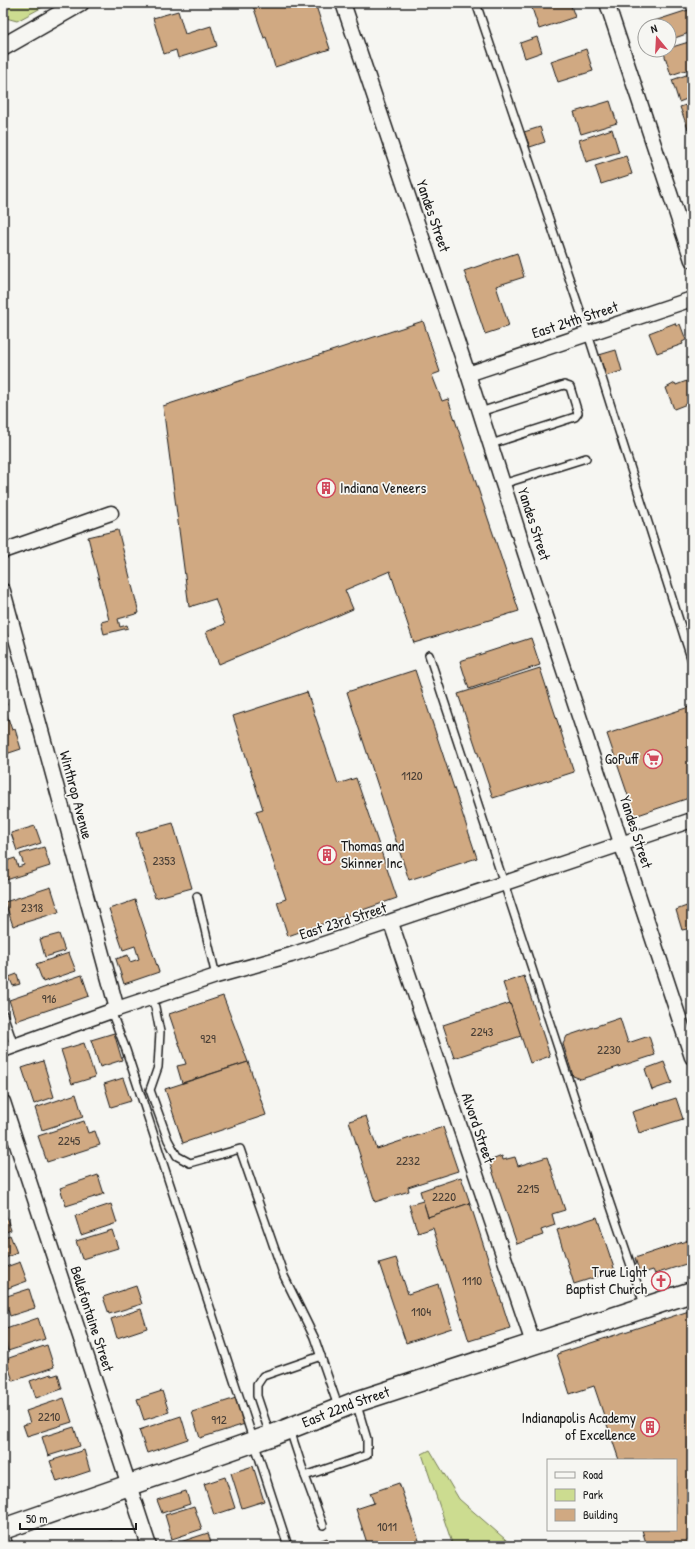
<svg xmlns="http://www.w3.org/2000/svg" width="695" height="1549" viewBox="0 0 695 1549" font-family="'Patrick Hand',sans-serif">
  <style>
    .green { fill: #ccdc90; stroke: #747c56 }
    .building { fill: #d0a982; stroke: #1c1c1c }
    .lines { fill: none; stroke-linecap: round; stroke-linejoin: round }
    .service-casing { stroke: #1c1c1c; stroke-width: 10 }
    .minor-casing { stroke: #1c1c1c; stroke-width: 17 }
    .tertiary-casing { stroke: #1c1c1c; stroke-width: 20 }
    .secondary-casing { stroke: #1c1c1c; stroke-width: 23 }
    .service { stroke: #f6f6f2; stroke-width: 7 }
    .minor { stroke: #f6f6f2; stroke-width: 14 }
    .tertiary { stroke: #f6f6f2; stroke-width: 17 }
    .secondary { stroke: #f6f6f2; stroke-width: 20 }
    .labels { text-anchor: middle; stroke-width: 3.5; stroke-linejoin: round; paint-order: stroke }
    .number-label { font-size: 13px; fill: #493f36 }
    .street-label { font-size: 15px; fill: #1c1c1c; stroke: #f6f6f2 }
    .poi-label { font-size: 15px; fill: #1c1c1c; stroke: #f6f6f2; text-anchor: end }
  </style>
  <rect width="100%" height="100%" fill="#f6f6f2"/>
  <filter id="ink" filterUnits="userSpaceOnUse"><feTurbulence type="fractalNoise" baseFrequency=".025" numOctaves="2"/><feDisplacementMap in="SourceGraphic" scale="8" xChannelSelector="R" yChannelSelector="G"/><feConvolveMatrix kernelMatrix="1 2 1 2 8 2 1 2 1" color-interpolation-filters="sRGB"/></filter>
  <g filter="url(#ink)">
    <!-- green -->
    <g class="green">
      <polygon points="3,3 50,3 17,21 6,18 3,8"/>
      <polygon points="430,1450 459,1499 513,1546 453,1546 422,1454"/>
    </g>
    <!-- building -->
    <g class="building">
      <polygon points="252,3 315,3 330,49 275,67 266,37 264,38"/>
      <polygon points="536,3 570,3 575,17 539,29 531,5"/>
      <polygon points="688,10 692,24 692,32 669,40 669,26 645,26 645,24"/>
      <polygon points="178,11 185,34 211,26 217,46 178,58 176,50 164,54 153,18"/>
      <polygon points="537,37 542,52 525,58 520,43"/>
      <polygon points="692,41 692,68 671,75 663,50 669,50 669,48"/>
      <polygon points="586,49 593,71 558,82 551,61"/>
      <polygon points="692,73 692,97 679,102 672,80"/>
      <polygon points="610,101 617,123 581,134 574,112"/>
      <polygon points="692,103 692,128 688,129 680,107"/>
      <polygon points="540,127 545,142 530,147 524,132"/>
      <polygon points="612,129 619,152 586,162 579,140"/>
      <polygon points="626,156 632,174 601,184 595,166"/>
      <polygon points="517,253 524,277 496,286 509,326 485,334 464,271"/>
      <polygon points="423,321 440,372 432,375 442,401 448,399 519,611 414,643 390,571 345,590 353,609 286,638 286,636 219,664 206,632 225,624 215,599 189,607 163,406"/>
      <polygon points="675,323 676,326 680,324 686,340 682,342 683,344 657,353 649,333"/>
      <polygon points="616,350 622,371 606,376 599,355"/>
      <polygon points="692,379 692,402 674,409 666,388 675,383 676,385"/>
      <polygon points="118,530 139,613 118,619 120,627 127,625 128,628 104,634 101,622 109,620 88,537"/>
      <polygon points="531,638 540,665 469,689 460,661"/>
      <polygon points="540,668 574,772 493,798 458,694"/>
      <polygon points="415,670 477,858 409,880 347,692"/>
      <polygon points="307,692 338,784 356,778 397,898 288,936 277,902 286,899 256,811 263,809 233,716"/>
      <polygon points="3,694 7,705 3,707"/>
      <polygon points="692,706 692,753 689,754 692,764 692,797 635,816 607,734"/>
      <polygon points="5,709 12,730 15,729 21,749 3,755 3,710"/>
      <polygon points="173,823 192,888 155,898 136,833"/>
      <polygon points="35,826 41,843 17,851 11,833"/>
      <polygon points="44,847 50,866 3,881 3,862 15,858 18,867 24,865 20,854"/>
      <polygon points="51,887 59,912 13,926 5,902"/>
      <polygon points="135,900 159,972 124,984 116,959 128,955 130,962 139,959 135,946 123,950 109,909"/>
      <polygon points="692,904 692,928 682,930 676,910"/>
      <polygon points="59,934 65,951 45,957 40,939"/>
      <polygon points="69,953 76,971 43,982 36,964"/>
      <polygon points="17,974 20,984 13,986 9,977"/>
      <polygon points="82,975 89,996 16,1021 9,1000"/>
      <polygon points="524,976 550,1056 530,1063 503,983"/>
      <polygon points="223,996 248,1062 182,1083 177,1066 186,1064 169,1014"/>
      <polygon points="510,1003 521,1036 454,1058 443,1025"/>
      <polygon points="620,1018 628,1043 649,1036 655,1055 581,1079 573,1076 563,1044 567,1036"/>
      <polygon points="114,1033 122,1060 100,1067 91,1040"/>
      <polygon points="84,1043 95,1077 72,1084 61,1050"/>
      <polygon points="43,1061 54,1097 34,1104 22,1068"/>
      <polygon points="248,1062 266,1115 183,1143 165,1089"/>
      <polygon points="664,1062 672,1083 652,1090 645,1069"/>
      <polygon points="123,1078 131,1101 111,1107 104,1084"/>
      <polygon points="76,1094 83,1117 42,1130 35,1108"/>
      <polygon points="676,1098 683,1119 639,1133 632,1112"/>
      <polygon points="366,1116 377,1149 443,1127 458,1171 408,1187 409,1191 375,1202 349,1121"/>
      <polygon points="84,1121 88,1133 95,1131 100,1145 47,1162 38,1136"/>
      <polygon points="502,1156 503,1160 515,1157 518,1166 547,1157 565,1210 552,1214 555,1225 541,1230 543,1235 517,1244 489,1161"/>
      <polygon points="98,1175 104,1194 66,1206 60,1188"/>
      <polygon points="461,1177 470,1203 428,1217 420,1191"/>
      <polygon points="423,1201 428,1217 470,1203 510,1328 469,1341 433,1228 418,1233 409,1205"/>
      <polygon points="111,1204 117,1223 81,1235 75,1216"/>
      <polygon points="3,1211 4,1211 11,1230 6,1232 6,1234 3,1235"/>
      <polygon points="597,1217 615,1271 574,1284 557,1230"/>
      <polygon points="112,1230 118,1248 82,1259 76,1241"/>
      <polygon points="10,1235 17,1253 3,1259 3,1238"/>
      <polygon points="692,1239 692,1262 655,1274 653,1270 640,1274 635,1258"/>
      <polygon points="396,1258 408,1294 438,1284 452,1328 406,1343 379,1263"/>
      <polygon points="20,1262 27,1281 3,1290 3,1268"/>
      <polygon points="136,1286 142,1304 109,1314 103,1297"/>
      <polygon points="29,1289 35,1308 10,1316 4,1297"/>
      <polygon points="141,1309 147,1328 117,1338 111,1319"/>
      <polygon points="692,1310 692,1546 647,1546 642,1530 676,1530 676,1460 619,1460 594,1386 570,1394 557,1354"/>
      <polygon points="38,1318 45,1339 8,1351 3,1334 3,1330"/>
      <polygon points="47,1345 54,1367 13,1381 6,1359"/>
      <polygon points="51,1374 52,1376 58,1374 62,1389 36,1398 30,1381"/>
      <polygon points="162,1391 169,1412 144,1420 137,1399"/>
      <polygon points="64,1398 72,1422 27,1436 23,1425 30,1423 26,1411"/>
      <polygon points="236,1398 245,1424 200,1438 192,1412"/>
      <polygon points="181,1416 188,1439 147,1453 139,1430"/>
      <polygon points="74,1427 80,1446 48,1456 42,1437"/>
      <polygon points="84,1450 90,1471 57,1482 50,1461"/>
      <polygon points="253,1466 264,1501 242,1508 231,1473"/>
      <polygon points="225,1477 235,1508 214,1515 204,1484"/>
      <polygon points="399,1483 421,1546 357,1546 367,1543 356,1509 374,1503 370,1493"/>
      <polygon points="186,1491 190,1504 162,1513 157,1500"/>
      <polygon points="194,1506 202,1529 172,1539 165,1515"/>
      <polygon points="208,1533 212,1546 175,1546 174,1544"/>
      <polygon points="327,1538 330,1546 305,1546"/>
      <polygon points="113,1541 115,1546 97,1546"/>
    </g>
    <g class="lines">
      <!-- service casing -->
      <g class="service-casing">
        <g id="service">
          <polyline points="476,3 588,334 692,661"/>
          <polyline points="480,412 564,385 570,387 578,413 575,417 491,444"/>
          <polyline points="503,484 586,458"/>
          <polyline points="429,655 587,1136 645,1307"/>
          <polyline points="197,896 216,976"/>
          <polyline points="151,998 155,1007 160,1032 158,1067 150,1090 168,1140 177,1156 190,1163 240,1149 284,1276 314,1337 339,1409"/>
          <polyline points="111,1011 126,1050 288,1546"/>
          <polyline points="3,1014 14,1046"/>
          <polyline points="290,1430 305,1476"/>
          <polyline points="270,1435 257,1396 257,1385 263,1376 321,1356"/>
          <polyline points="323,1525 305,1476 367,1455 367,1439 356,1402"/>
          <polyline points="4,1529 9,1546"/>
        </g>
      </g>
      <!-- minor casing -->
      <g class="minor-casing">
        <g id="minor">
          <polyline points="343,3 468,374 525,553 692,1057"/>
          <polyline points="607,3 692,260"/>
          <polyline points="468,374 692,299"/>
          <polyline points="3,551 111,513"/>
          <polyline points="3,591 117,1009"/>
          <polyline points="391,923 533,1343"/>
          <polyline points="3,1050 117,1009 216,976 291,955 692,820"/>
          <polyline points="3,1102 149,1546"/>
        </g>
      </g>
      <!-- tertiary casing -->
      <g class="tertiary-casing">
        <polyline id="tertiary" points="3,47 80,3"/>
      </g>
      <!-- secondary casing -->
      <g class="secondary-casing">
        <g id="secondary">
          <path id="s1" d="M3,1529L270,1436L356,1402L692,1292"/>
        </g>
      </g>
      <!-- service -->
      <use href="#service" class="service"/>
      <!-- minor -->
      <use href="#minor" class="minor"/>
      <!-- tertiary -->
      <use href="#tertiary" class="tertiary"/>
      <!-- secondary -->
      <use href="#secondary" class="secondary"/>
    </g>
  </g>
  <!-- icons -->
  <defs>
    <g id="building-ring" transform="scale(1)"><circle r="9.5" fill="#f6f6f2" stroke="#d1495b" stroke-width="1.5"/><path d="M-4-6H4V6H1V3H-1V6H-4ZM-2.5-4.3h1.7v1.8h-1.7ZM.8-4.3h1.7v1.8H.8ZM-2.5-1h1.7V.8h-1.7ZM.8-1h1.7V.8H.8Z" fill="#d1495b"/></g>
    <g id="supermarket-ring" transform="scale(1)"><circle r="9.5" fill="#f6f6f2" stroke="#d1495b" stroke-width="1.5"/><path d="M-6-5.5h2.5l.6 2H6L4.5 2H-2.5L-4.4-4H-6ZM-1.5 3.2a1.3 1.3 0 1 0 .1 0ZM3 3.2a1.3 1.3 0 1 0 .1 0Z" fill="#d1495b"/></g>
    <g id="church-ring" transform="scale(1)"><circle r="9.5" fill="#f6f6f2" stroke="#d1495b" stroke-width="1.5"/><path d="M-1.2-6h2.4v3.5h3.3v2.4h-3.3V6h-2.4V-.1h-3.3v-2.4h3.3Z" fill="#d1495b"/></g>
  </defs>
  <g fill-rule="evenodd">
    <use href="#building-ring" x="326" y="488"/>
    <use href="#supermarket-ring" x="653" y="759"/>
    <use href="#building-ring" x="327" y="855"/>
    <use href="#church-ring" x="661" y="1281"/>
    <use href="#building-ring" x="650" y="1427"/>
  </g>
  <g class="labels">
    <!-- number labels -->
    <g class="number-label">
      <text x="412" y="780">1120</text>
      <text x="164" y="865">2353</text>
      <text x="32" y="912">2318</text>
      <text x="49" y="1003">916</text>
      <text x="482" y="1036">2243</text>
      <text x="208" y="1043">929</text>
      <text x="609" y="1054">2230</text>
      <text x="69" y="1145">2245</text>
      <text x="408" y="1165">2232</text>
      <text x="528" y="1193">2215</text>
      <text x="444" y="1201">2220</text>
      <text x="472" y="1285">1110</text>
      <text x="421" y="1316">1104</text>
      <text x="49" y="1421">2210</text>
      <text x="219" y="1424">912</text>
      <text x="387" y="1531">1011</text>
    </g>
    <!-- street labels -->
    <g class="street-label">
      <text transform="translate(433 216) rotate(71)" y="5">Yandes Street</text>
      <text transform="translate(575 320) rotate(-18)" y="5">East 24th Street</text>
      <text transform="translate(534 524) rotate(72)" y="5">Yandes Street</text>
      <text transform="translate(76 795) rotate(75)" y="5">Winthrop Avenue</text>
      <text transform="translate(636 832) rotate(72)" y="5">Yandes Street</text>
      <text transform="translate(343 921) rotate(-18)" y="5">East 23rd Street</text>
      <text transform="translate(478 1128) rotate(71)" y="5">Alvord Street</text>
      <text transform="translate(92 1319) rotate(72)" y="5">Bellefontaine Street</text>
      <text dy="5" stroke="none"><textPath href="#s1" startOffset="364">East 22nd Street</textPath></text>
    </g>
    <!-- poi labels -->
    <g class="poi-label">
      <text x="340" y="493" text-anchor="start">Indiana Veneers</text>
      <text x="639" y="764">GoPuff</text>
      <text x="341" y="851" text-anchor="start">Thomas and<tspan x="341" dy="17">Skinner Inc</tspan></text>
      <text x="647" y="1277">True Light<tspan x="647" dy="17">Baptist Church</tspan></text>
      <text x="636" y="1423">Indianapolis Academy<tspan x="636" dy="17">of Excellence</tspan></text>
    </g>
  </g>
  <!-- margin -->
  <rect width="695" height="1549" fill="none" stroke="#f6f6f2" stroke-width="16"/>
  <rect x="8" y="8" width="679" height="1533" fill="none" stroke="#1c1c1c" stroke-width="1.5" filter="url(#ink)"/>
  <!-- legend -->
  <rect x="547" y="1459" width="130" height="72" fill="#f6f6f2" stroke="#9f9f9c"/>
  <rect x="555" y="1472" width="20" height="6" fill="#f6f6f2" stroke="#9f9f9c"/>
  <text x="583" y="1479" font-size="12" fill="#1c1c1c">Road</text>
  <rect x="555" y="1489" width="20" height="12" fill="#ccdc90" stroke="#9f9f9c"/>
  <text x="583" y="1499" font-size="12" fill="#1c1c1c">Park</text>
  <rect x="555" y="1509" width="20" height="12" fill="#d0a982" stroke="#9f9f9c"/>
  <text x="583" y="1519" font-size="12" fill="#1c1c1c">Building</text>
  <!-- north arrow -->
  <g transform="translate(657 38) rotate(342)"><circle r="19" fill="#f6f6f2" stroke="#9f9f9c"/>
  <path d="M0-3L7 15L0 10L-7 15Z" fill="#d1495b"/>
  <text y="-6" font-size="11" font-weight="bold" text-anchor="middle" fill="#1c1c1c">N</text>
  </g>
  <!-- scale -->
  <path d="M20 1523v6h116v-6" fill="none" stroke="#1c1c1c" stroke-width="2"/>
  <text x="26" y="1523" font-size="12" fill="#1c1c1c" stroke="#f6f6f2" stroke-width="3" paint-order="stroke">50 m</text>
</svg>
